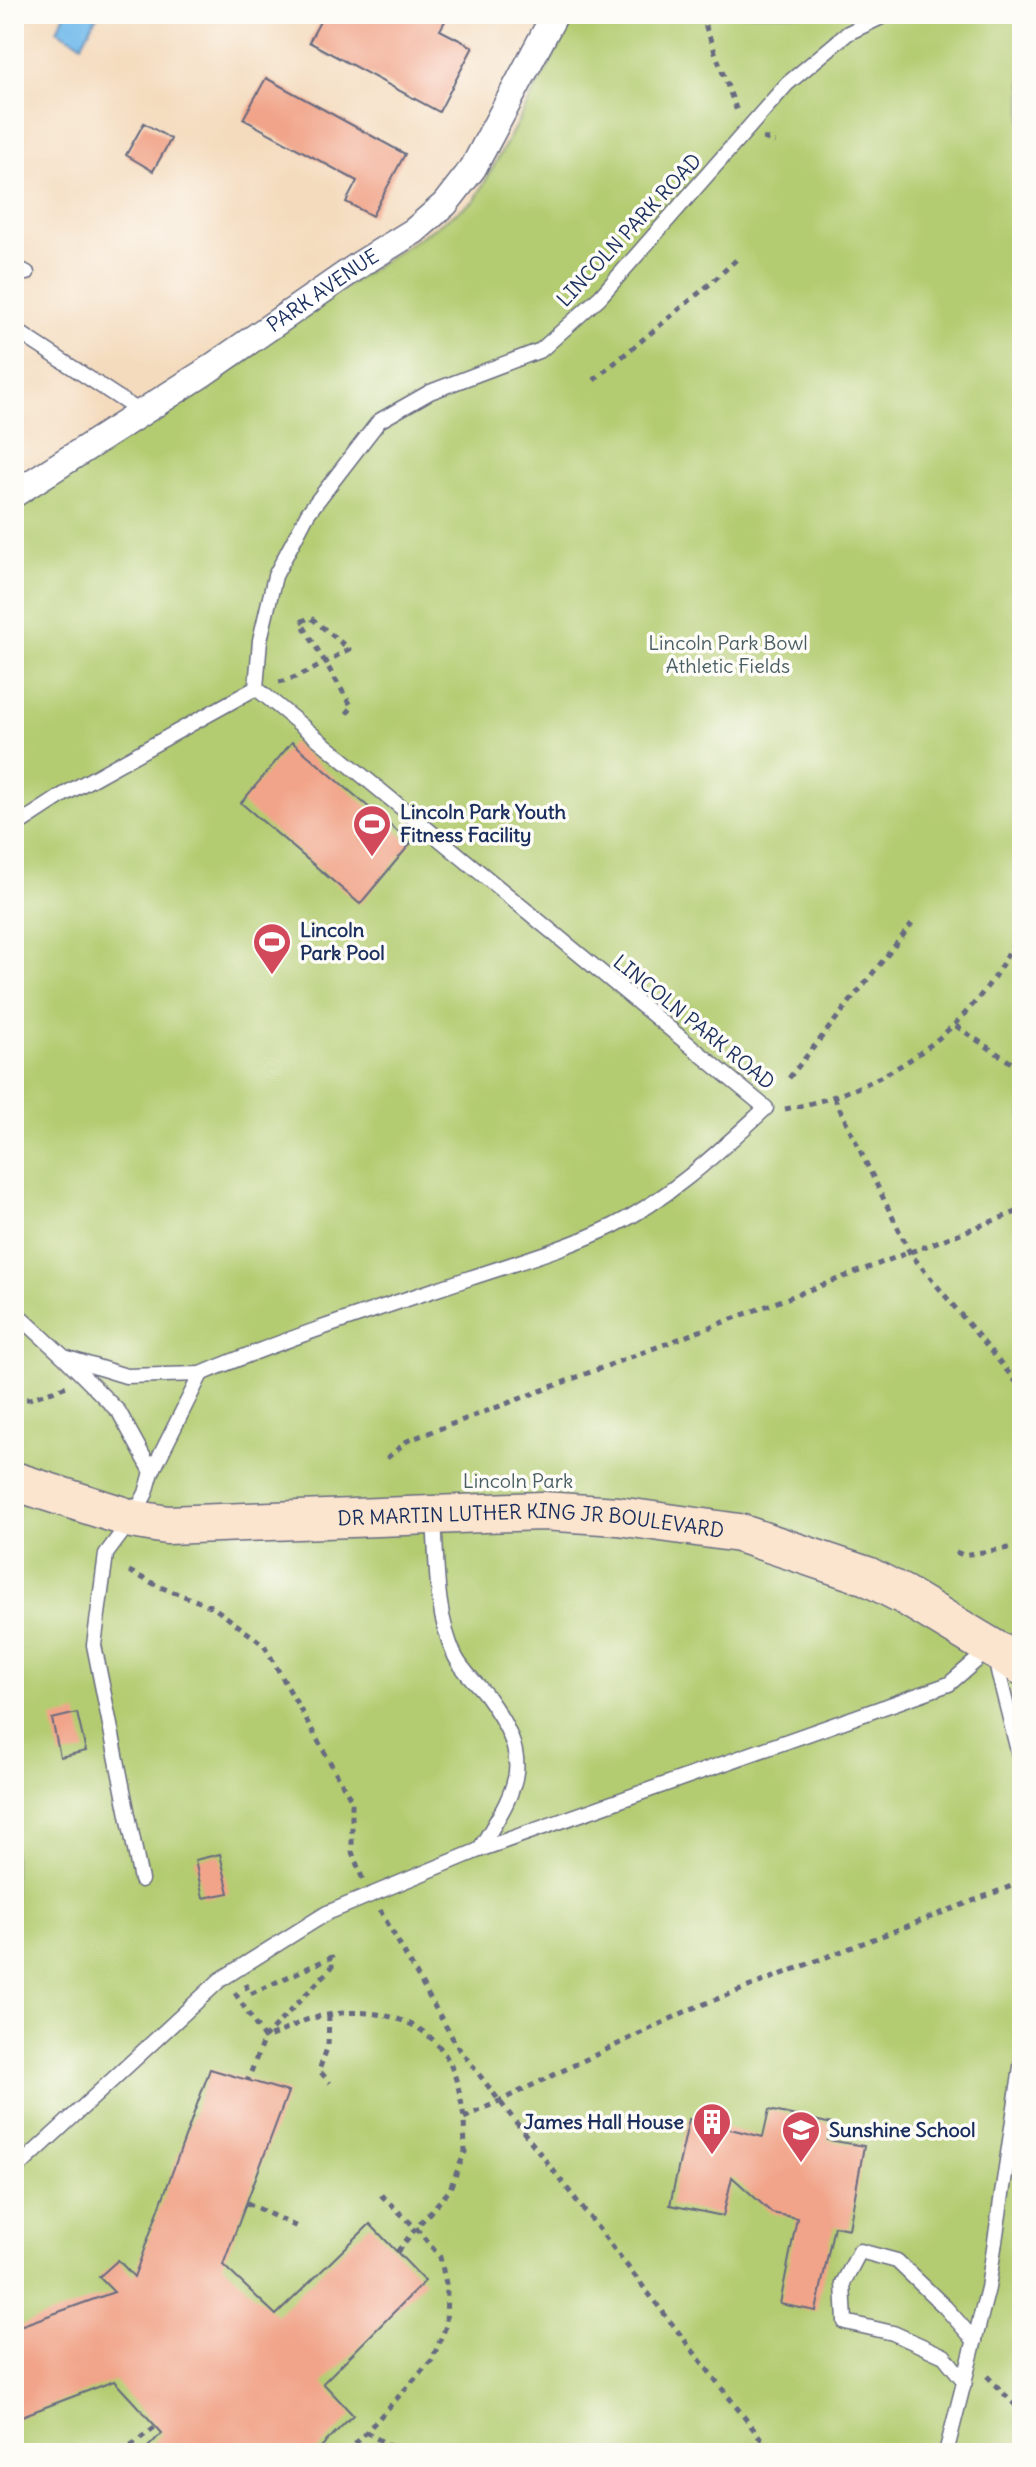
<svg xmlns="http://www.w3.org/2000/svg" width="1036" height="2467" viewBox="0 0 1036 2467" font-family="Delius,sans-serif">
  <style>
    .green { fill: #b4cc71; stroke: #687e68; stroke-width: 2 }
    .water { fill: #73bbeb; stroke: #4775a4; stroke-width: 2 }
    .building { fill: #f1a489 }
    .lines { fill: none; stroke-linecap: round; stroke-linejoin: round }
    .lane-casing { stroke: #676b80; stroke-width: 17 }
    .street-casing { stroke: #676b80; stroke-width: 29 }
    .secondary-casing { stroke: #676b80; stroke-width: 41 }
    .path { stroke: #676b80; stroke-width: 5; stroke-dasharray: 6 6; stroke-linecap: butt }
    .lane { stroke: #fff; stroke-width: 14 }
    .street { stroke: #fff; stroke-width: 26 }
    .secondary { stroke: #fbe5cf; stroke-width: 38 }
    .labels { text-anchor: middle; stroke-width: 7; stroke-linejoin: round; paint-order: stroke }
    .street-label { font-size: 20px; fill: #1b2f5e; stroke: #fdfcf7 }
    .park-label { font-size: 20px; fill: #495e64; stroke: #fdfcf7 }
    .poi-label { font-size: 20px; font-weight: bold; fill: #1b2f5e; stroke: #fdfcf7; text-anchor: start }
  </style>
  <rect width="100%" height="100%" fill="#fdfcf7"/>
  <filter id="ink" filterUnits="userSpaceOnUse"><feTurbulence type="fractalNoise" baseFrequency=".0125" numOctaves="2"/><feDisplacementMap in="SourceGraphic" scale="16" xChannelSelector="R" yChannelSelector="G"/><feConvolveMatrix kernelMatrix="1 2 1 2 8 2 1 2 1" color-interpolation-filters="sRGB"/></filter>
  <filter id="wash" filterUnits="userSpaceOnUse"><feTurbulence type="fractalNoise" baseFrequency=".006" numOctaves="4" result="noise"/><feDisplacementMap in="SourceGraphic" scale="32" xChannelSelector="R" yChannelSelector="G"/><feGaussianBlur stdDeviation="1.8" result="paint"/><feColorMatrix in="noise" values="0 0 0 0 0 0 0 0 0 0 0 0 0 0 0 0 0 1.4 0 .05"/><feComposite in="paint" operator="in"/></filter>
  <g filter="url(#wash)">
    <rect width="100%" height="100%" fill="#f4dbbe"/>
    <!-- green -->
    <polygon class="green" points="577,14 1022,14 1022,2453 14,2453 14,508 475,200"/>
    <!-- water -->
    <polygon class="water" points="65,14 98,14 82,44 57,30"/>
    <g id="blocks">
      <!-- building -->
      <g class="building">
        <polygon points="324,14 449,14 440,30 473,47 439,112 309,42"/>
        <polygon points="266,78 405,154 372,216 346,202 357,181 243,119"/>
        <polygon points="144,123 171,139 153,171 126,155"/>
        <polygon points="292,742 411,843 360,904 241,803"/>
        <polygon points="77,1713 86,1751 60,1757 52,1719"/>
        <polygon points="220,1854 229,1893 203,1898 195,1860"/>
        <polygon points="210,2069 288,2092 223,2265 276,2315 370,2224 425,2281 323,2383 353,2415 315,2453 142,2453 162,2433 114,2381 14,2419 14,2328 114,2292 99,2277 118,2260 134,2277"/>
        <polygon points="769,2110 832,2124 828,2140 864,2146 849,2229 834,2226 816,2311 780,2304 797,2218 772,2213 732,2177 723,2216 670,2205 689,2119 763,2137"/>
      </g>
    </g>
  </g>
  <g filter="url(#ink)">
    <use href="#blocks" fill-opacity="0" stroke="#676b80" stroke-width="2"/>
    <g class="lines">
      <!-- lane casing -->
      <g class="lane-casing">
        <g id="lane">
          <polyline points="14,266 27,273"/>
          <polyline points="23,335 142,413"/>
          <polyline points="14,827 63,795 256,688 260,640 275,576 308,513 379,421 430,392 541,350 600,297 787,84 848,33 888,14"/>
          <polyline points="14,1311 64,1357 126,1376 201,1374"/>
          <polyline points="66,1359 119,1412 152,1472"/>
          <path d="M434,1517C437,1563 435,1614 455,1656C462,1671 476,1682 486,1695C535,1763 519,1784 479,1850"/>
          <path d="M141,1880L94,1645L106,1554L132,1519L146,1493L152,1472L201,1374C289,1337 380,1308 470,1278C518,1262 567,1248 613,1226C672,1197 719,1151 766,1108L256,688"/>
          <polyline points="14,2171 220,1980 327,1913 479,1850 949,1684 992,1647 1022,1767"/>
          <polyline points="965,2382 944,2356 893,2333 845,2322 843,2283 860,2251 897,2261 945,2307 975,2341"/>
          <polyline points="946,2453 988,2288 1022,2060"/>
        </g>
      </g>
      <!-- street casing -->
      <g class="street-casing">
        <g id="street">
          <path id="s1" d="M14,494L202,374L362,263L414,231L445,204L473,168L555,14"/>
        </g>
      </g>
      <!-- secondary casing -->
      <g class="secondary-casing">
        <g id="secondary">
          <path id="s2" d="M14,1481L132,1519L167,1525L542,1511L618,1516L739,1533L867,1576L904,1595L1022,1666"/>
        </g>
      </g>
      <!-- path -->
      <g class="path">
        <polyline points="701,14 738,114"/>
        <polyline points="763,138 775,142"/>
        <polyline points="594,380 711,283 736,260"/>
        <path d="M279,682C304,677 327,661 349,649L310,617L301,622L352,707L344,717"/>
        <polyline points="956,1026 1022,1070"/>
        <polyline points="789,1078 912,924"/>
        <polyline points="834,1097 910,1253 1022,1389"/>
        <path d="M785,1109C890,1090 982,1024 1022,924"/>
        <polyline points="14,1399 29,1399 67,1386"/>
        <polyline points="387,1458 407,1441 1022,1210"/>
        <polyline points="956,1552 963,1555 1022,1546"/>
        <polyline points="129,1571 160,1587 213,1607 264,1645 352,1801 352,1852 363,1880"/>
        <polyline points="380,1910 457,2046 772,2453"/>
        <polyline points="245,1984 250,1994 332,1957 332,1967 264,2038 248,2080"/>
        <path d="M235,1993L264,2038C280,2034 294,2024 309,2019C355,2006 415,2010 444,2053C456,2071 461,2097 464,2118"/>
        <polyline points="329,2015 328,2046 319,2070 330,2083"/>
        <polyline points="381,2195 416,2228 397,2252"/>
        <polyline points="247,2203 297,2227"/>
        <polyline points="987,2376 1022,2412"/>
        <polyline points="366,2432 402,2453"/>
        <polyline points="121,2453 156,2426"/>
        <polyline points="347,2453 432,2360 446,2326 447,2288 440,2257 416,2228 449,2191 465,2152 464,2118 691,2009 1022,1882"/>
      </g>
      <!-- lane -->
      <use href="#lane" class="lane"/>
      <!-- street -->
      <use href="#street" class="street"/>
      <!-- secondary -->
      <use href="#secondary" class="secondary"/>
    </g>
  </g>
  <!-- icons -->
  <defs>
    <g id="stadium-pin" transform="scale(2)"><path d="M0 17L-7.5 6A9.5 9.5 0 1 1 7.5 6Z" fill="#d1495b" stroke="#fdfcf7"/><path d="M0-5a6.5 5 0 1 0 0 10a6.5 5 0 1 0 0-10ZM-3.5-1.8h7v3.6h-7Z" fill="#fff"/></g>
    <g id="building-pin" transform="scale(2)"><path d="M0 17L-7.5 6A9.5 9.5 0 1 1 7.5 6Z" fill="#d1495b" stroke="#fdfcf7"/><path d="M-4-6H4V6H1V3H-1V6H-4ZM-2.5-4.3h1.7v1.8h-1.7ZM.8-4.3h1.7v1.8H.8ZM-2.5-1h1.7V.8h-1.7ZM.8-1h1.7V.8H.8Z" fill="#fff"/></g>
    <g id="school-pin" transform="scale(2)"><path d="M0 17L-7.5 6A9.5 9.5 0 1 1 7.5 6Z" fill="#d1495b" stroke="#fdfcf7"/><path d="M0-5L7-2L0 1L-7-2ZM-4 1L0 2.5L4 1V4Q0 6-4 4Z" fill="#fff"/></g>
  </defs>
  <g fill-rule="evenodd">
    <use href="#stadium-pin" x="372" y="824"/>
    <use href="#stadium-pin" x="272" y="942"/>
    <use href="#building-pin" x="712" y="2122"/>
    <use href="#school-pin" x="801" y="2130"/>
  </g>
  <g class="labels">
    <!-- street labels -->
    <g class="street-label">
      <text transform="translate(629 230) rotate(-47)" y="7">LINCOLN PARK ROAD</text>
      <text dy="7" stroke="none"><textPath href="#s1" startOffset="370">PARK AVENUE</textPath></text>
      <text transform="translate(694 1022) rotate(39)" y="7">LINCOLN PARK ROAD</text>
      <text dy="7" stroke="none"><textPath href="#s2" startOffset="524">DR MARTIN LUTHER KING JR BOULEVARD</textPath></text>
    </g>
    <!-- park labels -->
    <g class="park-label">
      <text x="728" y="650">Lincoln Park Bowl<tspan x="728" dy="23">Athletic Fields</tspan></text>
      <text x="518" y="1488">Lincoln Park</text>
    </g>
    <!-- poi labels -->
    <g class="poi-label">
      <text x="400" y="819">Lincoln Park Youth<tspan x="400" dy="23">Fitness Facility</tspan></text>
      <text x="300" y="937">Lincoln<tspan x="300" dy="23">Park Pool</tspan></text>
      <text x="684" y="2129" text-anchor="end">James Hall House</text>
      <text x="829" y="2137">Sunshine School</text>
    </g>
  </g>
  <!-- margin -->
  <rect width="1036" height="2467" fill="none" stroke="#fdfcf7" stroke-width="48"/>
</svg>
